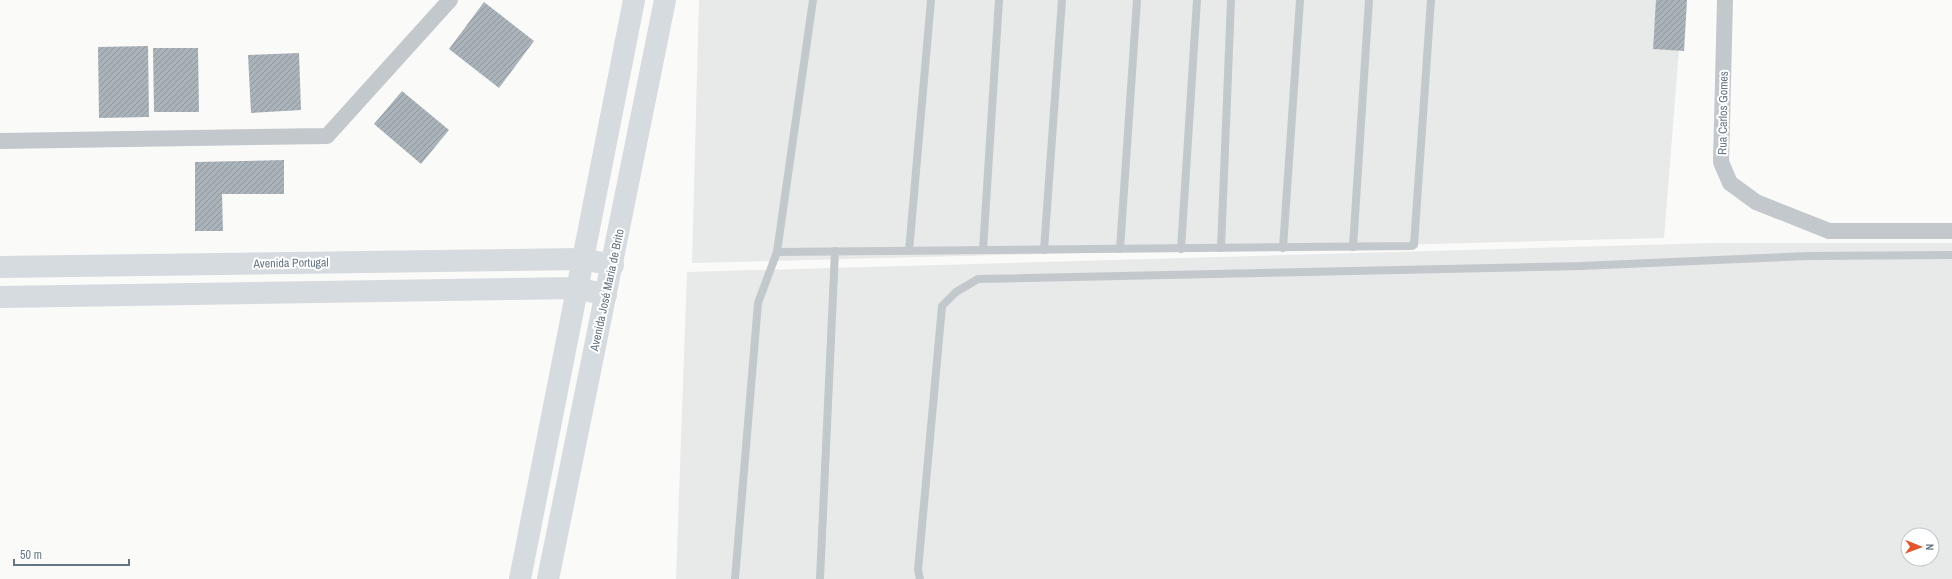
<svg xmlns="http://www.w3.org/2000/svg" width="1952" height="579" viewBox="0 0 1952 579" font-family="'Archivo Narrow',sans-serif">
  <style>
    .built { fill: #e8e9e9; fill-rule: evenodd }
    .building { fill: url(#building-hatch) }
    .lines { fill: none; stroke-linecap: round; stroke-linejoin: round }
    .service { stroke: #c3c8cc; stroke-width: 8 }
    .minor { stroke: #c3c8cc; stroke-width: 16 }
    .secondary { stroke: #d6dbdf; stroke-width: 22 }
    .labels { text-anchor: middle; stroke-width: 4; stroke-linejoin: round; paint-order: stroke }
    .street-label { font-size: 12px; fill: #657683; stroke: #fff }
  </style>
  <defs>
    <pattern id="building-hatch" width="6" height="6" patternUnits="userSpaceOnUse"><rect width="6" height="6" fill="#aab3b9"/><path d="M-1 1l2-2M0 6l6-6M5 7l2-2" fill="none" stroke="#8e969c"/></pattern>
  </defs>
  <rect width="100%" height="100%" fill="#fafaf8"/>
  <!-- built -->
  <g class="built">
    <polygon points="699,0 1683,0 1664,238 692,263"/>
    <path d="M1713,243H1952V579H676L687,272ZM1908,535H1932V559H1908Z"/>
  </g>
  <!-- building -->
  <g class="building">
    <polygon points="1656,0 1687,0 1684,51 1653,49"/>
    <polygon points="484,2 534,41 499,88 449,49"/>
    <polygon points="148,46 149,117 99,118 98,47"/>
    <polygon points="153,48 198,48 199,112 154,112"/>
    <polygon points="299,53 301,110 251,113 248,55"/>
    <polygon points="402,91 449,130 421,164 374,124"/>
    <polygon points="284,160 284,194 222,194 223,231 195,231 195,162"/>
  </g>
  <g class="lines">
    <!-- service -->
    <g class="service">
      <polyline points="1353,247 1369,0"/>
      <polyline points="1221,248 1231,0"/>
      <polyline points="1283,248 1300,0"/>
      <polyline points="1120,249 1137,0"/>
      <polyline points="1181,249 1197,0"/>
      <polyline points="983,250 999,0"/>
      <polyline points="1044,250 1062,0"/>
      <polyline points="909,251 931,0"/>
      <polyline points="777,252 1412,246 1414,245 1431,0"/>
      <polyline points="735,579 758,303 777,252 813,0"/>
      <polyline points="820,579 835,251"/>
      <polyline points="920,579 918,570 942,306 956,292 978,279 1581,266 1809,256 1952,255"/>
    </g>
    <!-- minor -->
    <g class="minor">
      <polyline points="1725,0 1721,162 1730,183 1756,202 1829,231 1952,231"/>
      <polyline points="0,141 327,136 450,0"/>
    </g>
    <!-- secondary -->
    <g class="secondary">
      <polyline points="0,267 582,259 613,265"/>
      <polyline points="0,297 577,288 606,295"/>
      <polyline points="520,579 634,0"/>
      <polyline points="548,579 665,0"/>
    </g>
  </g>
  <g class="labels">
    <!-- street labels -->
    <g class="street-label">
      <text transform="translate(1723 113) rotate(-89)" y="4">Rua Carlos Gomes</text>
      <text transform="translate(291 263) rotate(-1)" y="4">Avenida Portugal</text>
      <text transform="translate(607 290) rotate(-78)" y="4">Avenida José Maria de Brito</text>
    </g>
  </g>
  <!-- north arrow -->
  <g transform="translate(1920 547) rotate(91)"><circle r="19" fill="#ffffff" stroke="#c1c8cd"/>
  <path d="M0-3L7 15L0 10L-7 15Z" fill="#e4572e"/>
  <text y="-6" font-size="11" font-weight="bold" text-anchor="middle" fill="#657683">N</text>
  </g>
  <!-- scale -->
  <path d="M14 559v6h115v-6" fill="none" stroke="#657683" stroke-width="2"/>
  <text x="20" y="559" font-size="12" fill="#657683" stroke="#ffffff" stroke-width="3" paint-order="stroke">50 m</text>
</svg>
